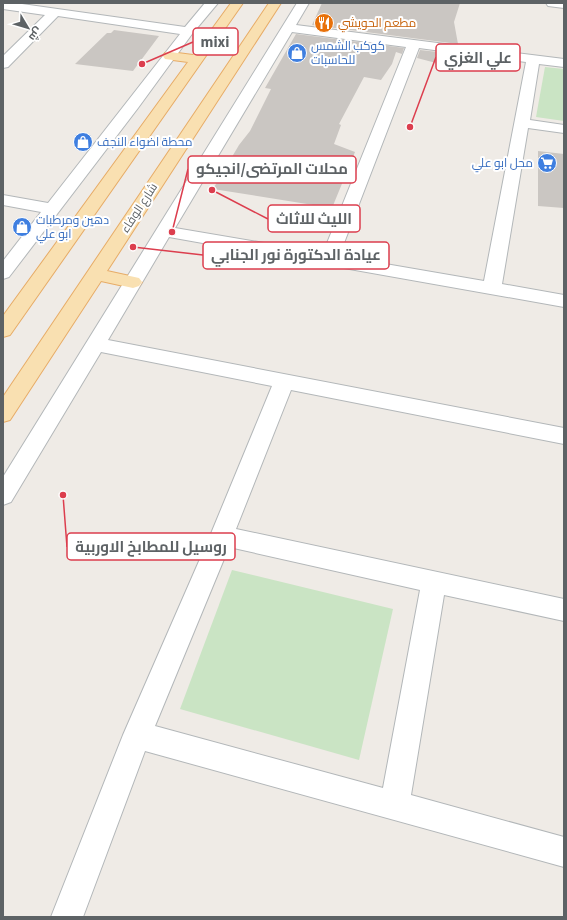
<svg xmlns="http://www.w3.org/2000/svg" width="567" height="920" viewBox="0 0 567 920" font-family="'Source Sans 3',Cairo,sans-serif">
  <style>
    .green { fill: #cae4c4 }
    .building { fill: #cac6c2 }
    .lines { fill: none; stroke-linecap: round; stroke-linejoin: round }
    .minor-casing { stroke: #b3b7b9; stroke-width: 2 }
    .major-casing { stroke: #e7ac67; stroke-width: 2 }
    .minor { fill: #fff; fill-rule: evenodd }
    .major { fill: #f9e0b1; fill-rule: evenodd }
    .labels { text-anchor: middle; stroke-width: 4; stroke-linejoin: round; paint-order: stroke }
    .far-food-label { font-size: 12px; fill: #c56008; stroke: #fff; text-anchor: start }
    .far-shop-label { font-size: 12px; fill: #366cbe; stroke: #fff; text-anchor: start }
    .far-street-label { font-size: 12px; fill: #5d6265; stroke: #fff }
    .leader { fill: none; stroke: #dc3e4e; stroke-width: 1.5 }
    .callout-dot { fill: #dc3e4e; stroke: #fff; stroke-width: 1.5 }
    .callout { fill: #fff; stroke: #dc3e4e; stroke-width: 1.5 }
    .callout-label { font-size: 15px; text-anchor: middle; font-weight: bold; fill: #5d6265 }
  </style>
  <rect width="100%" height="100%" fill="#efebe6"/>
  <!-- green -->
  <g class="green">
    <polygon points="545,67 564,69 564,121 536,117"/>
    <polygon points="232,570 393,609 359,760 180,709"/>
  </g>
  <!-- building -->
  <g class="building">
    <polygon points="322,3 460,3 454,22 458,44 312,25"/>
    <polygon points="114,30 159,36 133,71 75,64 107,33 111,33"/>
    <polygon points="296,34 404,48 402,54 396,52 392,64 381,80 364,77 339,124 341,125 334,144 355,152 332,208 213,189 239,145 250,131 271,89 265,88"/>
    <polygon points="420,50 456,54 454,60 443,59 440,64 417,58"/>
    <polygon points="538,151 564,154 564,208 538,206"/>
  </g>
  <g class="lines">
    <!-- minor casing -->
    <g class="minor-casing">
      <g id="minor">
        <polygon points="3,3 15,3 185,27 205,3 218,3 192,34 138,108 9,277 3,279 3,261 41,212 3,205 3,195 48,203 180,34 58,16 8,67 3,68 3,56 45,15 3,9"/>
        <path d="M297,3H309L296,25L564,59V67L539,64L530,120L564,125V133L528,128L502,284L564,295V307L169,237L108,340L564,428V444L291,390L236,529L564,599V621L444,595L411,795L564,837V867L145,751L83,917H51L123,735L210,536L272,386L101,352L11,502L3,505V477ZM292,32L406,47L323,253L175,228ZM419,48L526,62L484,281L339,256ZM229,547L420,590L383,788L155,726Z"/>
        <polygon points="546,3 564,3 564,8 548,6"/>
      </g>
    </g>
    <!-- major casing -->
    <g class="major-casing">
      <g id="major">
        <polygon points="231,3 243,3 10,335 3,337 3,316 188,62 165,59 163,56 165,53 170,52 193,55"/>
        <polygon points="269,3 281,3 107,271 139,278 142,282 139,286 133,288 101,281 10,420 3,422 3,397"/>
      </g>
    </g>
    <!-- minor -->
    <use href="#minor" class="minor"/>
    <!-- major -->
    <use href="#major" class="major"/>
  </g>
  <!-- icons -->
  <defs>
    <g id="restaurant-disc" transform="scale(1)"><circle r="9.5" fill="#e8710a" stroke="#fff"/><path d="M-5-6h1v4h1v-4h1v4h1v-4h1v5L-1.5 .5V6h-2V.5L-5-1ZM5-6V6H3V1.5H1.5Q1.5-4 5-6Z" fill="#fff"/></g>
    <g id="shop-disc" transform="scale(1)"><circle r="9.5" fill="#3f7fe0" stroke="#fff"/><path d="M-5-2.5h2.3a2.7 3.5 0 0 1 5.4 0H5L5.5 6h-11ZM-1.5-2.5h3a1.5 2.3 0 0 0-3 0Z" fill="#fff"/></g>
    <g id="supermarket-disc" transform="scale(1)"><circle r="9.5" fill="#3f7fe0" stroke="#fff"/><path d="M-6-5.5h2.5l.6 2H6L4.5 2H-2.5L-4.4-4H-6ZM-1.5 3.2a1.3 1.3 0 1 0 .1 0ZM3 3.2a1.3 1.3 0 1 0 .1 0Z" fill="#fff"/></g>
  </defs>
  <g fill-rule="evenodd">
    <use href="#restaurant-disc" x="324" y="23"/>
    <use href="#shop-disc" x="297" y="53"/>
    <use href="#shop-disc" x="83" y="142"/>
    <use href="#supermarket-disc" x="547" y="163"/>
    <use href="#shop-disc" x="22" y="227"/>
  </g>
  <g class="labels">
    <!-- far-food labels -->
    <g class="far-food-label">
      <text x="338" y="27">مطعم الحويشي</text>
    </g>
    <!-- far-shop labels -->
    <g class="far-shop-label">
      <text x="311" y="50">كوكب الشمس<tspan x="311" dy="14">للحاسبات</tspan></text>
      <text x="97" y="146">محطة اضواء النجف</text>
      <text x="533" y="167" text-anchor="end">محل ابو علي</text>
      <text x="36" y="224">دهين ومرطبات<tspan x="36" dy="14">ابو علي</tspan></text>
    </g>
    <!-- far-street labels -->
    <g class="far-street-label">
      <text transform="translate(139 208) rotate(-57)" y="4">شارع الوفاء</text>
    </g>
  </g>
  <!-- callouts -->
  <path class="leader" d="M142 64L193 42M410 127L436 57M172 232L188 169M212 190L268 219M133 247L203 255M63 495L67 547"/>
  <g class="callout-dot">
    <circle cx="142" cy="64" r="4"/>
    <circle cx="410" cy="127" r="4"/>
    <circle cx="172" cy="232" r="4"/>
    <circle cx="212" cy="190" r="4"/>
    <circle cx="133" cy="247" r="4"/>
    <circle cx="63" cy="495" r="4"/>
  </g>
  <g class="callout">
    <rect x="193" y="28" width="45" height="27" rx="4"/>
    <rect x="436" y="44" width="84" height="27" rx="4"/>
    <rect x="188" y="156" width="168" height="27" rx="4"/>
    <rect x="268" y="205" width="92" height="27" rx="4"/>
    <rect x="203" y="242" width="186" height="27" rx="4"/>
    <rect x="67" y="533" width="168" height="27" rx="4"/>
  </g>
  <g class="callout-label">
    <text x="215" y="47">mixi</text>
    <text x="478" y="63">علي الغزي</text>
    <text x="272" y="174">محلات المرتضى/انجيكو</text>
    <text x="314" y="224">الليث للاثاث</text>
    <text x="296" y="260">عيادة الدكتورة نور الجنابي</text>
    <text x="151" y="552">روسيل للمطابخ الاوربية</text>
  </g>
  <!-- border -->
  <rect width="567" height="920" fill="none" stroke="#5d6265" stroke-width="8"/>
  <!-- north arrow -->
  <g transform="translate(28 28) rotate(128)" stroke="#ffffff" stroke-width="3" paint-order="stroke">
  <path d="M0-3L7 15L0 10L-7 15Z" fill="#5d6265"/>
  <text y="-6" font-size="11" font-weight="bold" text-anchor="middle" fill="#5d6265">ش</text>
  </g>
</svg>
